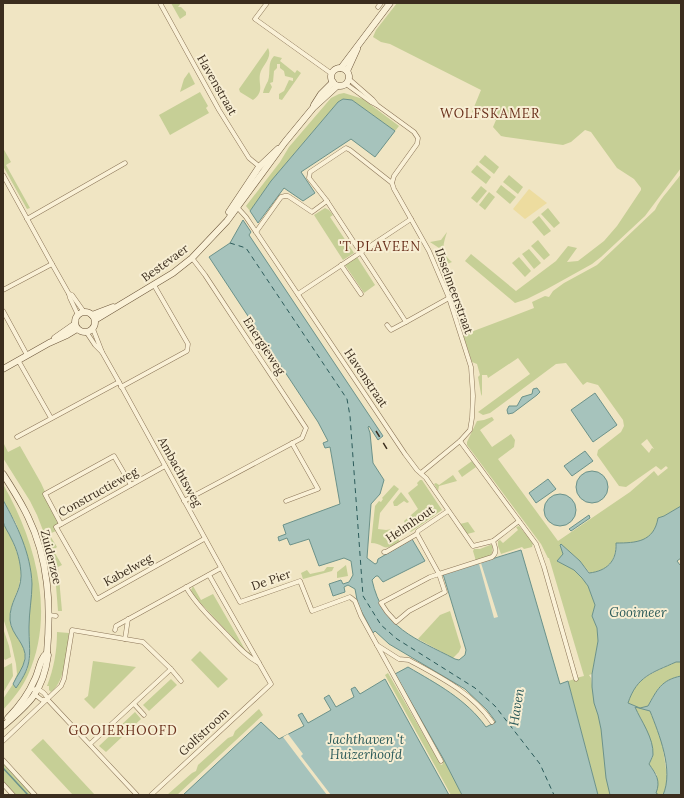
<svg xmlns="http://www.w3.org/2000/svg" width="684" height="798" viewBox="0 0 684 798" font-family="Lora,serif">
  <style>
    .green { fill: #c6cf96; fill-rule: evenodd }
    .sand { fill: #eddc9f }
    .water { fill: #a6c3bc; stroke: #6c928a }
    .pier { fill: #f0e5c3 }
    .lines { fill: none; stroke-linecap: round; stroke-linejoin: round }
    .stream { stroke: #6c928a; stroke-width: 1.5 }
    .ferry { stroke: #2c5b5a; stroke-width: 1; stroke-dasharray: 5 4; stroke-linecap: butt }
    .street-casing { stroke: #8c7659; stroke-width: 5 }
    .secondary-casing { stroke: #6d573c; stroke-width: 7 }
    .street { stroke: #faf1d7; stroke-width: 4 }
    .secondary { stroke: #faf1d7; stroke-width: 6 }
    .rail { stroke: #3b2d1e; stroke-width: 1.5; stroke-dasharray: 7 7; stroke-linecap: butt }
    .labels { text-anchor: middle; stroke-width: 4; stroke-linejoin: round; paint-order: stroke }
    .street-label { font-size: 12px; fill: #3b2d1e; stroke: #f7eed3 }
    .neighbourhood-label { font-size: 13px; letter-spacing: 1px; fill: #692f1b; stroke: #f7eed3 }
    .water-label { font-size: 13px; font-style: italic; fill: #2c5b5a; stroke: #f7eed3 }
  </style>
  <rect width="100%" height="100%" fill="#f0e5c3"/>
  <!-- green -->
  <g class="green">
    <polygon points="171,3 181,3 178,7 181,7 186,12 186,15 180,19"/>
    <polygon points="397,3 681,3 681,168 645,216 601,257 592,264 547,289 527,299 515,303 465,261 471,254 516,291 556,261 568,246 577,248 567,262 578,261 604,241 617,226 641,190 641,188 634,179 617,168 591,132 585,130 571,142 563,145 506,137 501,136 493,127 496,120 472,112 481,90 390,44 381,42 373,37 376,30"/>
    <path d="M268,48C273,58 262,65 260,74C258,85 265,91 253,100L240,92L239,89Z"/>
    <path d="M274,56L282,58L280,61L295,73L297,70L301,73L282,100L279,99V94L284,91L289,80L293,81V78L285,76L284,71L280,68V64H277V68L274,71L273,82L270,83L272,87L269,93H263C264,88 266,85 268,81C271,72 267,63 274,56Z"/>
    <polygon points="189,72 195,84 180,92 184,79"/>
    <polygon points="200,92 208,106 206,108 209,113 170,135 159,115"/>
    <polygon points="344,93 363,99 399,126 395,131 352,100 343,99 338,102 271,181 250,211 246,206 280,162 289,147 331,98 339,94"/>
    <polygon points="3,148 11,162 6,165 30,208 27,209 3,166"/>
    <polygon points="485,155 499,167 494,174 479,162"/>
    <polygon points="477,165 491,177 486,184 471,172"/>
    <path d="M681,174V506L664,516L658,518C654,542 637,543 616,543C616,561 607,571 590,573L580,561L561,544L563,554L558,561L574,570L582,578L588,586L595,605L592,616L597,628L598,641L592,674L589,675L591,678L592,685L601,726L613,795H598L568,681L575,679L576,683V678L584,676L549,558H548L541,544L467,445V442L477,421L484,420L492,417L494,420L480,430L492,447L511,434L515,440L514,447L498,459L558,541L630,492L654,471L658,476L668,468L666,466L661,470L656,466L626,487L619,486L597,455L598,450L621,432L624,426L623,420L598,385L587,382L583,385L566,363L556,364L490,413L483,415L478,412L530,374L518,358L488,378L487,375H482V396L481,394L478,377L480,375L477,364L472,362L463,335L534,308L532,302L545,296L549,297L553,291L564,283L597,265L655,210C661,197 673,186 681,174ZM647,439L654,449L652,448L649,453L641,444Z"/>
    <polygon points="509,175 523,187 518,194 503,182"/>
    <polygon points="501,185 516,197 510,204 496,192"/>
    <polygon points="481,186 487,191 477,203 471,198"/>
    <polygon points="489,192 495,197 485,210 479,205"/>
    <polygon points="325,208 329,210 333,215 330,217 354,253 343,260 314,215"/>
    <polygon points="548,208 560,223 554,228 541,214"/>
    <polygon points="539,216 551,231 544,236 532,222"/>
    <path d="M447,232C443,245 440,252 452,262L445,265L439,248L430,242L441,240Z"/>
    <polygon points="538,240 550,255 544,260 531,246"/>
    <polygon points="529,249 541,263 534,269 522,254"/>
    <polygon points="357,257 375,285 364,293 345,265"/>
    <polygon points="519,257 531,271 525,277 512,263"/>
    <polygon points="3,442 8,452 20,446 41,483 60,525 56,531 49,534 57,547 53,550 62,565 58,567 62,611 58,611 55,573 49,546 37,515 30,501 3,458"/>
    <polygon points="472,461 476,467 462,477 458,471"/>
    <polygon points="453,475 457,481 439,486 438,491 434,484 436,483 439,485"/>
    <polygon points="420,480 422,480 442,510 411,532 408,530 404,521 418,509 408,493 418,485 417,483"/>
    <path d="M3,484C35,540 56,613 28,675C22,688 13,699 3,710V699L13,684L16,688L27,670L30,657L29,627L32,582L30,569L25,548L16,523L3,500Z"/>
    <path d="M394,485L399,489L380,513L378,529L386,530L392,529L400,542C379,553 388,544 371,543L375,506L379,501L381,502L383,499L382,498Z"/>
    <polygon points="401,492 409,502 407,503 404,501 397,506 394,506 393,502"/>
    <path d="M3,522C13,541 25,564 19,586C15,598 9,607 10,621C10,626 13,630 16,635C18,639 20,642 22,645C29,658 22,671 14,682L17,674L16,664L11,642L4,621Z"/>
    <polygon points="468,522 475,532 467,534 460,524"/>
    <polygon points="519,526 533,543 532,547 524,549 522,547 501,554 498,546 498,541 500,540 503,543 518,530 516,527"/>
    <path d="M490,545H492C495,558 486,558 476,561L473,551L474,549H480Z"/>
    <polygon points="346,565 348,576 337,578 337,572"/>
    <polygon points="327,567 334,567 332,571 303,579 301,573 307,570 310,574 324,571"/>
    <polygon points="193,586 201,600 213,594 247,653 249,652 252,656 251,657 194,596 191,590"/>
    <polygon points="450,611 461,647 459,652 453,658 418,639 440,615"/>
    <polygon points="3,628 9,646 11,657 5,660 3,657"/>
    <path d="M57,632L69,633C67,650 66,681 51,692L49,690V686H47C54,668 57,651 57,632Z"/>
    <polygon points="200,651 228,679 218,688 191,660"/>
    <polygon points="93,661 136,667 94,709 84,699 88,696"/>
    <path d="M676,662H681V676C661,680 657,690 648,706L641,708L650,711L662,742L667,776L665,793L663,795H659L656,793L657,775L649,764L653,756L641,718L634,707L639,708L628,703C637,676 652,674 676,662Z"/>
    <polygon points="12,663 13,676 3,693 3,668"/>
    <polygon points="388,673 441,765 443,764 442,762 444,760 462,795 451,795 385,675"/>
    <polygon points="171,679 177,685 149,711 143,705"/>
    <polygon points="259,709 263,715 177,795 167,795 192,773 196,771 198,765 228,738 233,736 235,731"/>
    <polygon points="135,712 141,719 106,752 99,746"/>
    <polygon points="43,739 95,795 73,795 31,750"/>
    <polygon points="3,763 33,795 16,795 3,781"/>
  </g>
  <!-- sand -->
  <polygon class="sand" points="529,189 547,203 525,219 513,209"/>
  <!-- water -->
  <g class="water">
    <polygon points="343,99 352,100 395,131 375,157 351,139 301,172 315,193 303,201 284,188 258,223 250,211 271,181 338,102"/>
    <path d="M243,220L251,232L249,235L383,436L378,440L369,426L368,427L370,433L373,463L384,480L380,494L371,504L367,558L375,564L377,563L378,559L412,539L425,561L383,582L378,576H376L372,580C383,629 415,638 455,659L459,660L465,655L466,650L443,574L521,550L560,684L568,681L598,795H462L444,760L395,674L408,667C437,684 466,699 486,727L496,722L487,710L465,689L389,644L375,631L373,633L358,605L355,589L348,585L344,587L345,592L333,596L329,584L341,580L343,584L349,582L353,575L351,561L344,558L319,566L309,539L290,545L287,538L279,541L278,537L286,534L283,525L340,504L330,447L325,448L323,443L328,441L318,422L209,257L230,243Z"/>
    <polygon points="537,388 540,392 537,395 513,413 508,414 507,410 509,406 517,406 522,397 532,394 533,389"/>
    <polygon points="595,393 617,425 593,442 571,410"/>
    <polygon points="585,451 593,461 572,476 564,466"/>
    <circle cx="592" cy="487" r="16"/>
    <polygon points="548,479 556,489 536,503 529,493"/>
    <circle cx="560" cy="510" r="16"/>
    <path d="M3,500C17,525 31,554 32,584C32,598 29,612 29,627C29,655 34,663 16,688L13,684C17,675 23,669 25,659C27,644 11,635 10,620C9,602 21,592 21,576C21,563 17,549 11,538C9,533 4,527 3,521C2,515 3,507 3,500Z"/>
    <path d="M681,506V558L677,561L680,565H681V662H676C652,673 637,676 628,703L640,708L648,706C657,690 661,680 681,676V795H663C674,770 659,734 650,711L635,707C641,721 654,738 653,755C652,758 650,762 649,764C656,774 661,781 656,793L659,795H610L606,778L601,729L598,715L594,703L592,687V674L598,641L597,628L592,616L595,605L588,586L582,578L574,570L557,561L563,554L560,545L561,544L580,561L589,573C607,571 617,561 616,543C636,543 654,542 658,518L664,516Z"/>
    <polygon points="589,515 590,518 571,531 569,529"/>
    <polygon points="385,679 449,795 183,795 261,722 279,739 304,726 298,715 302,713 308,723 331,710 324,698 329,695 336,707 354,697 351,689 355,687 360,694"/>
  </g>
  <!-- pier -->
  <g class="pier">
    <polygon points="481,563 498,617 494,618 481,571 479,564"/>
    <polygon points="288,734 303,754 301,756 331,795 327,795 283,737"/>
  </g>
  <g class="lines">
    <!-- stream -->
    <polyline class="stream" points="3,768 28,795"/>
    <!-- ferry -->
    <polyline class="ferry" points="230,243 246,248 347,399 350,416 363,596 381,625 397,639 475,688 495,706 540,764 554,795"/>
    <!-- street casing -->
    <g class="street-casing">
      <g id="street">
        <polyline points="160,3 219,110 249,158 260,167"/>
        <polyline points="267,3 255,19 332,74"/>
        <polyline points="378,7 381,3"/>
        <polyline points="349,79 373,100 377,105 414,132 418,138 417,144 394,176 392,183 394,189 411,219 429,251 449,298 471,367 473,396 472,418 470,430 460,441 421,473"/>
        <polyline points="346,84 371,102 377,105"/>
        <polyline points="3,175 52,264 69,294 70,298 78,315"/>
        <polyline points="392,183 350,150 346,148 310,172 309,178 327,201 406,322 449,298"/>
        <polyline points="237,207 246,217 405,454 417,470 426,478 473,546 493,541 519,521"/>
        <polyline points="27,219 125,163"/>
        <polyline points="256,232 281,197 285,196 288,196 312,212 327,201"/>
        <polyline points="341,265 361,294"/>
        <polyline points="3,290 52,264"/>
        <polyline points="69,294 72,295 84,312"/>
        <polyline points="298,294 411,219"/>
        <polyline points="3,311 27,355"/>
        <polyline points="387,325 391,330 406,322"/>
        <path d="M93,329L102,352L119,382L240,602L300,581L312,611L350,597L355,601L361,616L377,645L399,659L409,660C440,677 471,692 492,722"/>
        <polyline points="87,333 95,345 102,352"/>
        <polyline points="18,360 51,418"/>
        <polyline points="121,387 187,351 188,344 154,285"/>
        <polyline points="17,437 119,382"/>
        <polyline points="460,441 536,544 544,567 576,679"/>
        <polyline points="165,466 56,527 97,599 204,539"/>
        <polyline points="184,501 302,438 306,428 205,275 192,258"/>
        <polyline points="286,501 318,489 292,443"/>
        <polyline points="61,524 45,494 114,456 131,485"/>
        <path d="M417,534L439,574L492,557C498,552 495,547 493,541"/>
        <polyline points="384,552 386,552 417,534 418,531 448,511"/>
        <polygon points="439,574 445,592 409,611 396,622 387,612 381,603 430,577"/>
        <path d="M186,587C196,605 211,618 224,632C235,643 245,656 259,663"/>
        <polyline points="49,615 56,616"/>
        <polyline points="115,630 116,626 221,568"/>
        <polyline points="125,639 128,619"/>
        <polyline points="377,645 441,761"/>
        <polyline points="171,669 181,681"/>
        <path d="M30,689C39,689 45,691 48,700L137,795"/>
        <polyline points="34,694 42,700 48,700"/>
        <polyline points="134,704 144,715"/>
        <polyline points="3,741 61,686 64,679 72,630 143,642 171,669 90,744"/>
        <polyline points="3,760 35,795"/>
        <polyline points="3,784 13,795"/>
        <polyline points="151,795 271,684 209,575"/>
      </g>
    </g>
    <!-- secondary casing -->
    <g class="secondary-casing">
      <g id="secondary">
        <polyline points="341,68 390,3"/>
        <circle cx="340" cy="77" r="9"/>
        <polyline points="347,71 357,49"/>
        <polyline points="314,105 321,94 333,82"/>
        <polyline points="229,212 259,167 278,149"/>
        <circle cx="85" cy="322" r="10"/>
        <polyline points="92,315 113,307"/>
        <polyline points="95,320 173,273 192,258 227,221 285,142 313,108 337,86"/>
        <polyline points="55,338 75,324"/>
        <polyline points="3,369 49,343 67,335 77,329"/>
        <path d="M3,474C12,488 21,502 28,517C49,560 51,606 47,653L48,655C43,692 29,704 3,726"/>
        <path d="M8,718C20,706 29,693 35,679C39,671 40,658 47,653"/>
      </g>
    </g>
    <!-- street -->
    <use href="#street" class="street"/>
    <!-- secondary -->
    <use href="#secondary" class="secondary"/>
    <!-- rail -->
    <polyline class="rail" points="376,431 390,454"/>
  </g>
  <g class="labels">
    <!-- street labels -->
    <g class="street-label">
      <text transform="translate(217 85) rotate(60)" y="4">Havenstraat</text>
      <text transform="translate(165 263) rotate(-36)" y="4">Bestevaer</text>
      <text transform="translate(454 291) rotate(70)" y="4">IJsselmeerstraat</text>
      <text transform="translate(264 346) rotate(57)" y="4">Energieweg</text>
      <text transform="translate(366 378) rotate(56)" y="4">Havenstraat</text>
      <text transform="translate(180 472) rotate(61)" y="4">Ambachtsweg</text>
      <text transform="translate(98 492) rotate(-29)" y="4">Constructieweg</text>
      <text transform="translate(410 524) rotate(-34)" y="4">Helmhout</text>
      <text transform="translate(51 557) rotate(76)" y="4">Zuiderzee</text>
      <text transform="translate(128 570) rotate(-29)" y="4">Kabelweg</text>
      <text transform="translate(271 580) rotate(-19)" y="4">De Pier</text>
      <text transform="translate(204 732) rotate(-43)" y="4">Golfstroom</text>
    </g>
    <!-- neighbourhood labels -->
    <g class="neighbourhood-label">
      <text x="490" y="118">WOLFSKAMER</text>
      <text x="380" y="251">'T PLAVEEN</text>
      <text x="123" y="735">GOOIERHOOFD</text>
    </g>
    <!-- water labels -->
    <g class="water-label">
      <text x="638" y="617">Gooimeer</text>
      <text transform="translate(516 707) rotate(-81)" y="5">Haven</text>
      <text x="366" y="744">Jachthaven 't<tspan x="366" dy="15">Huizerhoofd</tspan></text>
    </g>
  </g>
  <!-- border -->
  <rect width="684" height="798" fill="none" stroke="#3b2d1e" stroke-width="8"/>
</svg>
